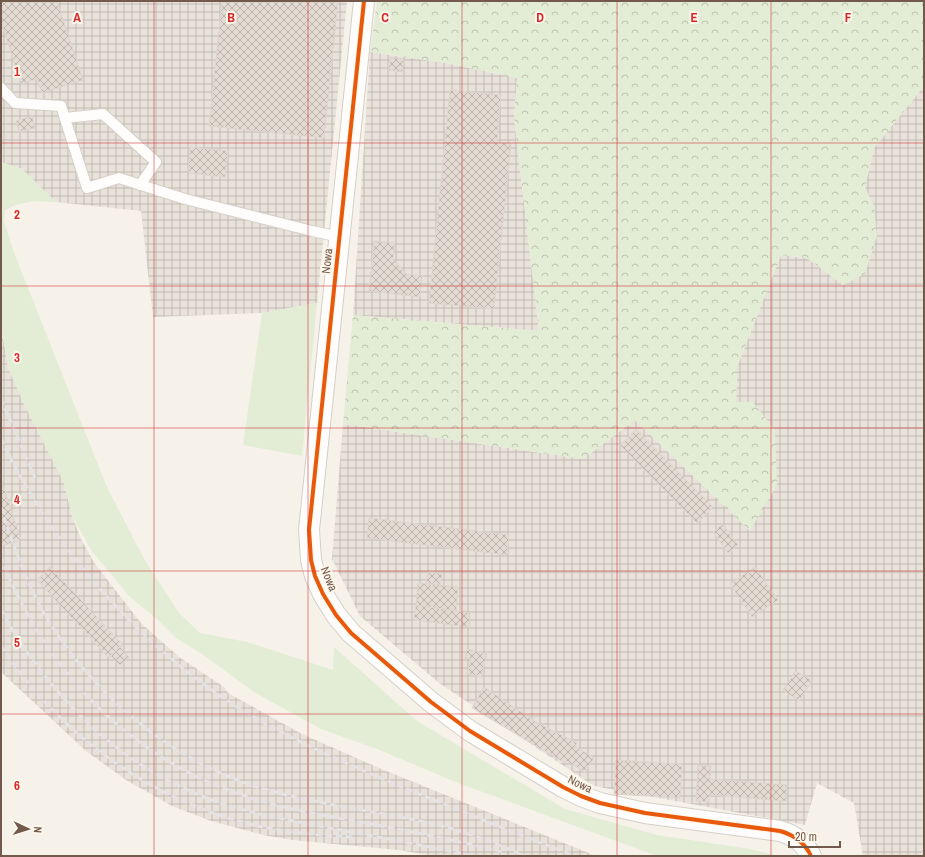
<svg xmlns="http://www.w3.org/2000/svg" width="925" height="857" viewBox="0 0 925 857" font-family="'Archivo Narrow',sans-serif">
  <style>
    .industrial { fill: url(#industrial-grid) }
    .green { fill: #e3ecd5 }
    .forest { fill: url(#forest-crowns) }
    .building { fill: url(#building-cross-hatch); stroke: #dfd5cc }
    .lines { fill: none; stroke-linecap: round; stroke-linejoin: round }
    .service-casing { stroke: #d5cfc8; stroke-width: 12 }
    .minor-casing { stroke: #d5cfc8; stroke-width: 22 }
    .service { stroke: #fefdfc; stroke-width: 10 }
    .minor { stroke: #fefdfc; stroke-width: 20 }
    .rail { stroke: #e4e2e4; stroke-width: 3; stroke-dasharray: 6 4; stroke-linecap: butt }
    .cycleway-casing { stroke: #fef7eb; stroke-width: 6 }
    .cycleway { stroke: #e8590c; stroke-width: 4 }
    .grid { fill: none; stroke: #d62828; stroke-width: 1; stroke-opacity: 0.55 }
    .labels { text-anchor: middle; stroke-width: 4; stroke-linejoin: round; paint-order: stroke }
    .street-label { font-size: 12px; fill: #73594b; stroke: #fef7eb }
    .grid-label { font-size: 13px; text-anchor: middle; font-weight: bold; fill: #d62828; stroke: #fef7eb; stroke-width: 4; stroke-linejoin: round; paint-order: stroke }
  </style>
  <defs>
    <pattern id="industrial-grid" width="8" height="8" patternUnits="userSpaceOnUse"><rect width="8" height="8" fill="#e8e2db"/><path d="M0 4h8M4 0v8" fill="none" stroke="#c0bab4"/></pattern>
    <pattern id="forest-crowns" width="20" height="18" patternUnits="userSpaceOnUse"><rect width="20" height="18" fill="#e3ecd5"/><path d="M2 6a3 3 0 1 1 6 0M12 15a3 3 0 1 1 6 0" fill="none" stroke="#bcc2af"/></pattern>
    <pattern id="building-cross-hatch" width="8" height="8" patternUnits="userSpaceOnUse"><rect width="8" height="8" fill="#e3dad2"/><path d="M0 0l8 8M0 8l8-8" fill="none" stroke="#bcb4ac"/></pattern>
  </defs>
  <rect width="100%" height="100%" fill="#f6f2ea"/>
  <!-- industrial -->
  <g class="industrial">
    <polygon points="1,1 347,1 317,303 262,313 153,317 141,211 56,202 22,169 1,162"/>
    <polygon points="370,52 446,63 517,78 514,118 539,331 353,315"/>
    <polygon points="924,86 924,856 863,856 854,803 817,783 805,825 594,786 439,683 360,616 332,559 343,424 583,459 635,420 750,531 736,402 737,367 781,255 807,258 843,285 874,207 865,187 874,148"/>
    <polygon points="1,326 8,367 23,402 64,483 72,516 82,541 95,564 141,623 179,657 224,687 228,693 302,734 379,768 596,856 435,856 398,850 292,840 263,835 211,821 172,806 126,780 86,751 1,672"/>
  </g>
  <!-- green -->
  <g class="green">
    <path d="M1,162L22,169L56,202C36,201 24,200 5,210L4,221L15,255L106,485L144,559L179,613L200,633L247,642L333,670L334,647L417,721L565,809L657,835L750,849L778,856H657L458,783L377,749L321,729L254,692L202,654L176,638L157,619L129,596L91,550L72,516L64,483L23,402L8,367L1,326Z"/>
    <polygon points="317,303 302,456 243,445 262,313"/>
  </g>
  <!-- forest -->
  <polygon class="forest" points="377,1 924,1 924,86 874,148 865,187 874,207 877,236 865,274 843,285 807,258 781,255 737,367 736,402 752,401 775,430 777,485 750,531 635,420 583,459 343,424 353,315 539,331 514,118 517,78 446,63 370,52"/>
  <!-- building -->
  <g class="building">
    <polygon points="1,1 57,1 83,80 42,93 37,79 21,84 1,21"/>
    <polygon points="222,1 338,1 324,138 209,126"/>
    <polygon points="390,57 404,59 402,72 388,70"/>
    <polygon points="450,90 501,95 497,142 511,144 494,309 429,303"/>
    <polygon points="32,116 35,128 19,132 16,121"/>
    <polygon points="190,147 228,151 225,177 188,173"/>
    <polygon points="374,241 395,243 393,259 406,274 422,276 420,297 369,291"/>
    <polygon points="636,429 713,507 697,523 620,445"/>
    <polygon points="1,479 21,540 1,546"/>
    <polygon points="369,518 509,535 507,555 367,538"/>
    <polygon points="723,524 738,545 728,553 713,532"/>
    <polygon points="50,567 123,645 109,658 37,580"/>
    <polygon points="755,567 778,600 752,617 730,584"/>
    <polygon points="428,572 442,574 440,585 426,583"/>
    <polygon points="418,583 458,587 456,611 416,605"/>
    <polygon points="416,605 470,613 469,627 414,620"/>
    <polygon points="120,647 129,657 120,665 111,656"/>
    <polygon points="467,649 487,654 481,677 467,674 471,659 465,658"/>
    <polygon points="796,671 812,681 799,701 783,690"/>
    <polygon points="484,687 536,722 577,743 575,746 594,758 585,772 566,761 565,763 472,708"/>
    <polygon points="616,760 682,764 680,798 614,794"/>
    <polygon points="698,765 711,766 710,779 787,785 786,801 709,795 709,802 696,801"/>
  </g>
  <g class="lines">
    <!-- service casing -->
    <g class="service-casing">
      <g id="service">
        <polyline points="1,88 15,103 61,106 87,188 119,178 185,199 312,231 340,237"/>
        <polyline points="65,118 103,114 156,162 140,185"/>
      </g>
    </g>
    <!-- minor casing -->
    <g class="minor-casing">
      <path id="minor" d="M364,1L309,530L311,560L315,576L323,594L336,615L351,633L387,664L431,702L470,731L563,787L581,796L600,803L645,813L780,831C794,835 805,843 811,856"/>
    </g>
    <!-- service -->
    <use href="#service" class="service"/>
    <!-- minor -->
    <use href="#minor" class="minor"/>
    <!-- rail -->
    <g class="rail">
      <polyline points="1,399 36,480"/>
      <path d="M1,439C53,548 136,643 239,708C289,739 343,762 397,785C456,809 515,833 575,856"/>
      <path d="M1,508C12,542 24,576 41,608C87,691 173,763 264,789C324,806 386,812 446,827C473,834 499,845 525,856"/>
      <path d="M1,557C43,670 131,760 248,797C281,808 316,814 351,820C401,830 452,839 502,852"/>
      <path d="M1,609C16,640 37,667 59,693C97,737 144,772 197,794C236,811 278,818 320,826C371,836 423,845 474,856"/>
      <path d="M1,646C57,731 143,795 242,822C278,832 316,835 353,837"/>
    </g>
    <!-- cycleway casing -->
    <g class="cycleway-casing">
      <path id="cycleway" d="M364,1L309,530L311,560L315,576L323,594L336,615L351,633L387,664L431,702L470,731L563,787L581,796L600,803L645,813L780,831C794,835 805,843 811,856"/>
    </g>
    <!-- cycleway -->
    <use href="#cycleway" class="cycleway"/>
  </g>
  <!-- grid -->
  <path class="grid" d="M154,1V856M308,1V856M462,1V856M617,1V856M771,1V856M1,143H924M1,286H924M1,428H924M1,571H924M1,714H924"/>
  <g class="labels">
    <!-- street labels -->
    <g class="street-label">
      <text transform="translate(327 261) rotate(-84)" y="4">Nowa</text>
      <text transform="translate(329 579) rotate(68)" y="4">Nowa</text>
      <text transform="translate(580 784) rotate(26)" y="4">Nowa</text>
    </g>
  </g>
  <g class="grid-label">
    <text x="77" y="22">A</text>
    <text x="231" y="22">B</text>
    <text x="385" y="22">C</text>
    <text x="540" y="22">D</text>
    <text x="694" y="22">E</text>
    <text x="848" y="22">F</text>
    <text x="17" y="76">1</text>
    <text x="17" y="219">2</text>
    <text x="17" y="362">3</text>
    <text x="17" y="504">4</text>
    <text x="17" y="647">5</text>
    <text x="17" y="790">6</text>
  </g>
  <!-- border -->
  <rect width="925" height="857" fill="none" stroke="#73594b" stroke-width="4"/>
  <!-- north arrow -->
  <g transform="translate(28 829) rotate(94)" stroke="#fef7eb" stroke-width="3" paint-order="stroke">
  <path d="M0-3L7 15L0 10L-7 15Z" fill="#73594b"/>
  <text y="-6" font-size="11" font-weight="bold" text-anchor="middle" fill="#73594b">N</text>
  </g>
  <!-- scale -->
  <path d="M789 841v6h51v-6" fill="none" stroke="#73594b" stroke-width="2"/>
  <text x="795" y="841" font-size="12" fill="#73594b" stroke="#fef7eb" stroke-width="3" paint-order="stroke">20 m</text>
</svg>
